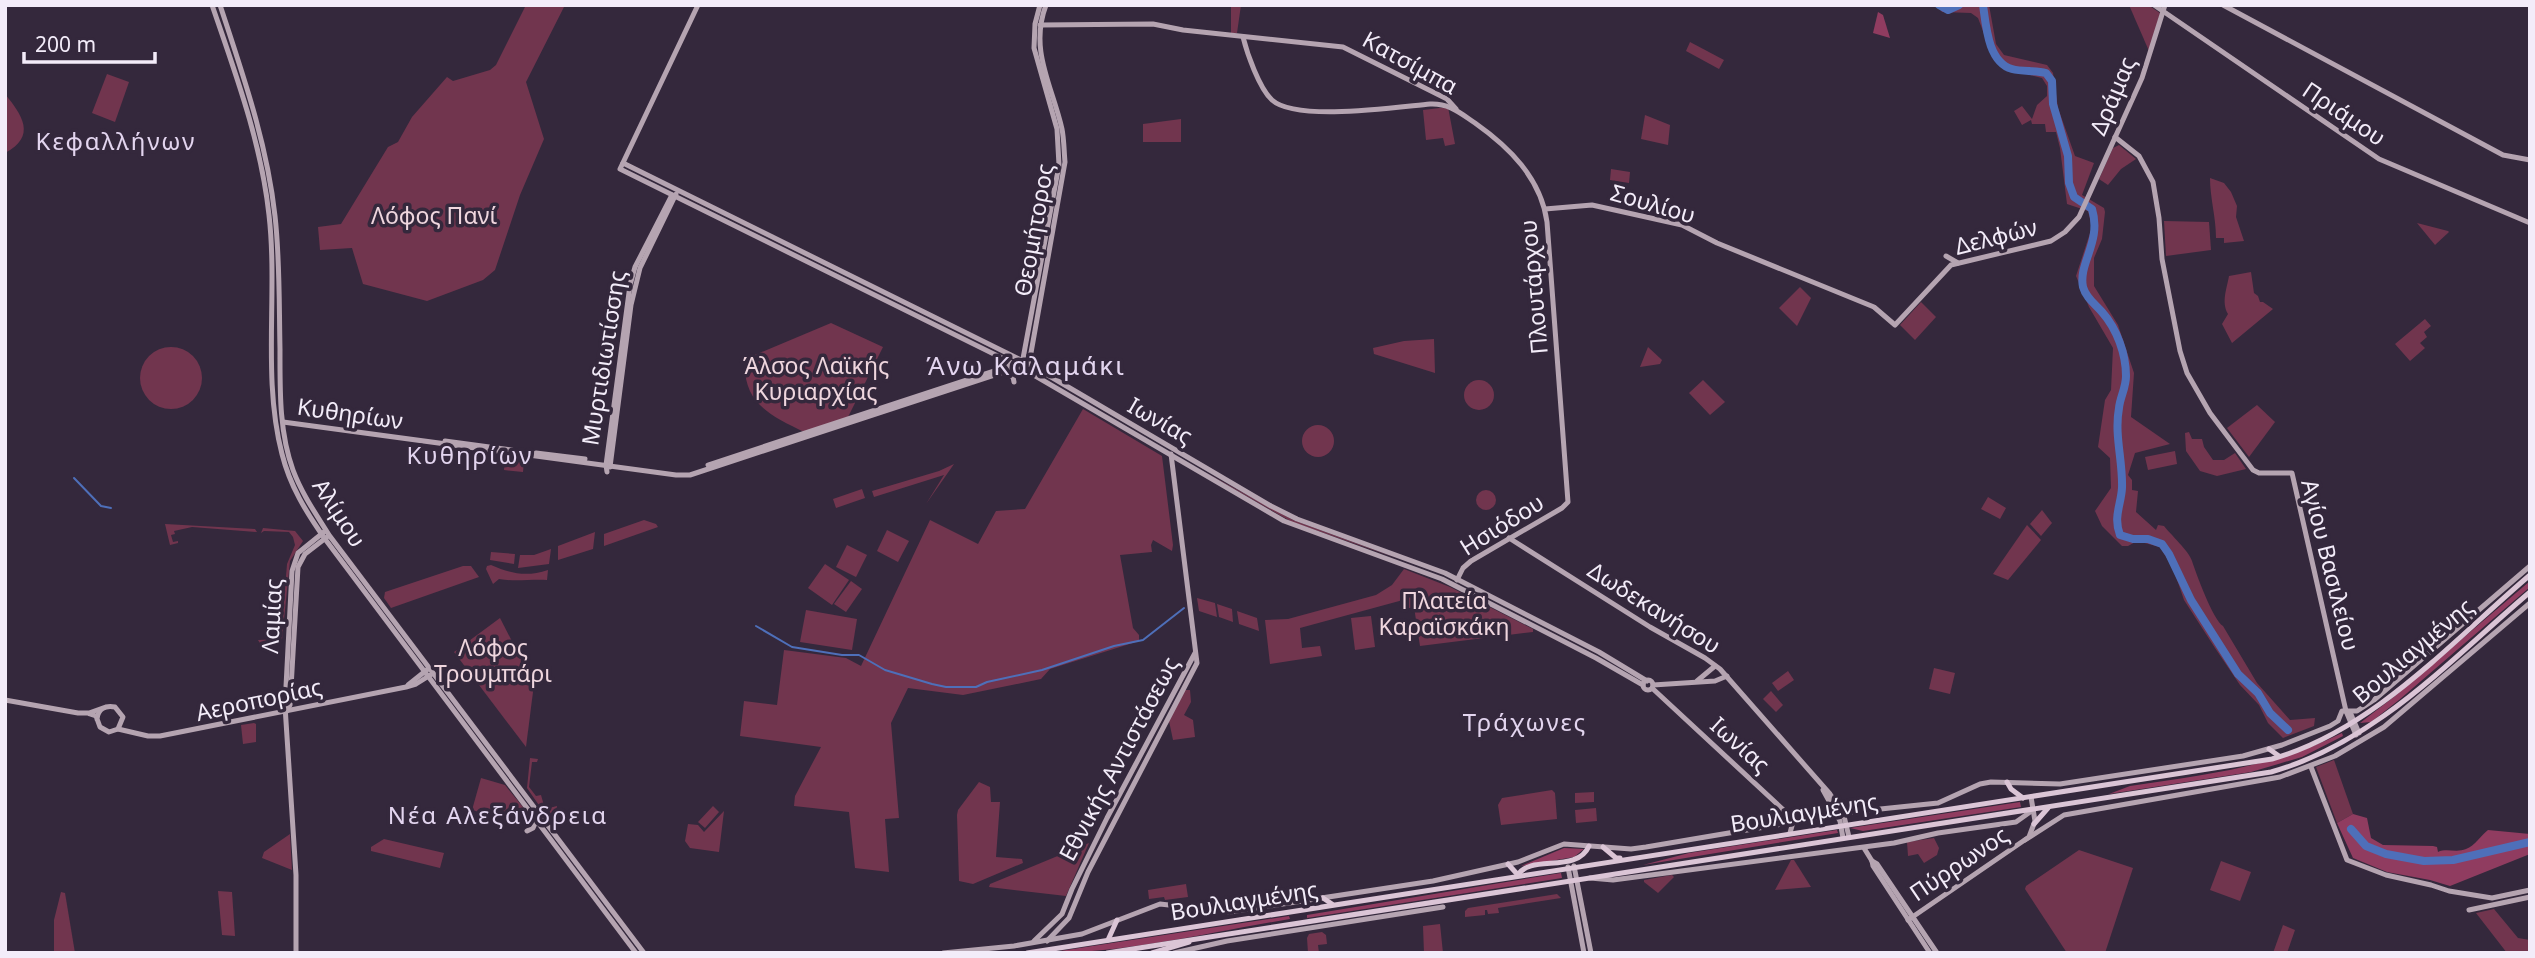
<svg xmlns="http://www.w3.org/2000/svg" width="2535" height="958" viewBox="0 0 2535 958" font-family="'Noto Sans',sans-serif">
  <style>
    .green { fill: #71354e }
    .forest { fill: #903c60 }
    .lines { fill: none; stroke-linecap: round; stroke-linejoin: round }
    .stream { stroke: #4e6fb9; stroke-width: 2 }
    .river { stroke: #4e6fb9; stroke-width: 8 }
    .secondary { stroke: #b5a4b1; stroke-width: 5 }
    .primary { stroke: #dbc5d6; stroke-width: 5 }
    .labels { text-anchor: middle; stroke-width: 7; stroke-linejoin: round; paint-order: stroke }
    .street-label { font-size: 23px; fill: #f3ecf9; stroke: #34283c }
    .park-label { font-size: 23px; fill: #efd6de; stroke: #34283c }
    .neighbourhood-label { font-size: 24px; letter-spacing: 2px; fill: #e3d5ef; stroke: #34283c }
    .quarter-label { font-size: 26px; letter-spacing: 2px; fill: #e3d5ef; stroke: #34283c }
  </style>
  <rect width="100%" height="100%" fill="#34283c"/>
  <!-- green -->
  <g class="green">
    <polygon points="526,5 565,5 526,82 544,139 520,195 495,270 483,280 427,301 363,284 352,248 320,250 318,227 341,224 388,147 398,142 412,117 447,77 453,81 490,70 496,65"/>
    <polygon points="1231,5 1241,5 1237,33 1231,33"/>
    <path d="M1937,5H1989L1996,44L2004,55L2047,65L2053,73L2058,108L2075,156L2094,163L2082,195L2104,208L2105,212L2102,239L2094,258V286L2118,325L2134,373L2131,417L2170,444L2135,453L2128,475L2132,480V490L2138,491L2136,512L2156,530L2158,525L2164,526C2171,535 2189,551 2192,561C2196,573 2213,620 2223,626L2257,683L2290,720L2315,718L2314,726L2283,738L2268,723L2259,705L2240,685L2215,648L2184,600L2173,568L2160,547L2137,541L2128,546H2122L2102,526L2095,511L2111,488L2110,458L2098,447L2105,400L2111,390L2113,348L2089,307L2076,276L2092,227L2088,211L2067,204L2060,148L2056,132H2046L2045,124H2032L2031,120L2022,125L2014,111L2022,106L2032,119L2037,105L2047,96V86L2042,78L2011,70L1994,60L1978,18L1971,13L1942,12Z"/>
    <polygon points="2129,5 2148,5 2160,13 2149,51"/>
    <polygon points="1690,42 1724,60 1719,69 1686,51"/>
    <polygon points="107,74 129,82 115,122 92,113"/>
    <path d="M5,94C22,115 37,136 5,153Z"/>
    <polygon points="1448,107 1455,144 1445,146 1443,138 1426,140 1423,110"/>
    <polygon points="1645,115 1670,125 1668,145 1641,139"/>
    <polygon points="1181,119 1181,142 1143,142 1143,124"/>
    <polygon points="2119,145 2136,159 2121,169 2108,185 2099,179 2113,148"/>
    <polygon points="1611,169 1630,172 1629,183 1610,180"/>
    <path d="M2210,178L2224,183L2231,192L2237,206L2236,217L2244,241L2224,243V238H2216C2216,217 2210,198 2210,178Z"/>
    <polygon points="2164,221 2209,222 2211,250 2166,256"/>
    <polygon points="2417,223 2448,231 2449,232 2435,245"/>
    <path d="M2251,272L2254,293L2258,296L2260,302H2263L2273,309L2232,343L2222,324L2228,314C2221,302 2227,288 2229,276Z"/>
    <polygon points="1800,287 1811,298 1797,326 1779,308"/>
    <polygon points="1921,302 1936,317 1915,340 1900,325"/>
    <polygon points="2425,319 2431,326 2424,332 2427,337 2420,343 2425,348 2410,361 2395,344"/>
    <path d="M831,323L883,347L848,417L804,432C770,415 742,403 745,359Z"/>
    <polygon points="1434,339 1435,373 1374,354 1373,348 1404,341"/>
    <circle cx="171" cy="378" r="31"/>
    <polygon points="1648,347 1662,360 1660,364 1640,367"/>
    <circle cx="1479" cy="395" r="15"/>
    <polygon points="1703,380 1725,402 1710,415 1689,393"/>
    <polygon points="2257,405 2275,422 2249,457 2227,428"/>
    <polygon points="1083,409 1162,456 1173,545 1172,551 1153,540 1151,545 1152,552 1120,555 1133,628 1139,635 1139,641 1050,669 1041,679 963,695 908,688 891,723 899,818 885,819 889,872 855,868 849,812 794,806 795,796 821,747 740,736 744,701 777,705 784,650 846,658 861,666 930,520 978,544 996,511 1025,509"/>
    <circle cx="1318" cy="441" r="16"/>
    <polygon points="2189,432 2192,439 2202,439 2204,447 2213,460 2224,460 2235,453 2246,469 2217,476 2200,471 2186,451 2185,433"/>
    <polygon points="2175,451 2177,464 2148,470 2145,457"/>
    <polygon points="505,459 524,461 523,472 504,470"/>
    <polygon points="954,464 926,504 944,475 874,497 872,491 939,471"/>
    <polygon points="1203,471 1293,520 1399,559 1292,522"/>
    <polygon points="862,489 865,498 836,508 833,499"/>
    <circle cx="1486" cy="500" r="10"/>
    <polygon points="1988,497 2006,508 2000,519 1981,509"/>
    <polygon points="2042,510 2052,523 2041,536 2030,524"/>
    <polygon points="644,520 656,524 658,527 604,546 604,534"/>
    <polygon points="165,524 255,529 257,532 192,527 174,531 175,534 171,535 173,542 178,541 178,543 170,545"/>
    <polygon points="2027,525 2041,540 2008,580 1993,574"/>
    <polygon points="263,528 295,531 303,541 290,561 282,639 261,645 258,640 281,639 287,564 295,545 293,537 289,532 264,531 261,533"/>
    <polygon points="887,530 909,541 898,562 877,551"/>
    <polygon points="595,532 593,549 558,560 558,546"/>
    <polygon points="847,545 867,555 856,577 836,567"/>
    <polygon points="551,549 549,564 518,568 520,555 534,555"/>
    <polygon points="491,552 515,554 514,564 490,560"/>
    <polygon points="825,564 849,580 832,605 808,588"/>
    <path d="M491,565C511,574 527,577 548,570L547,580C530,579 516,582 499,579L493,584L486,569L487,566Z"/>
    <polygon points="463,566 471,566 479,577 391,608 384,598 385,592"/>
    <polygon points="1404,569 1450,587 1533,629 1533,632 1420,646 1414,607 1405,609 1403,600 1300,628 1302,648 1320,646 1322,656 1270,664 1265,620 1288,619 1376,595 1392,585"/>
    <polygon points="851,581 862,589 846,612 834,604"/>
    <polygon points="1197,598 1215,603 1217,617 1199,611"/>
    <polygon points="1217,604 1232,609 1233,622 1219,617"/>
    <polygon points="806,610 857,619 852,650 800,642"/>
    <polygon points="1237,611 1257,618 1259,631 1239,624"/>
    <polygon points="1371,616 1375,647 1355,650 1351,618"/>
    <polygon points="500,618 534,684 526,747 454,652"/>
    <polygon points="1934,668 1955,673 1950,694 1929,689"/>
    <polygon points="1788,671 1794,680 1778,691 1772,683"/>
    <polygon points="1185,690 1190,690 1191,702 1184,715 1193,720 1195,737 1173,740 1169,721"/>
    <polygon points="1771,691 1783,705 1776,712 1763,699"/>
    <polygon points="254,723 256,724 256,742 243,744 241,725"/>
    <polygon points="530,758 538,759 537,762 532,762 529,787 536,796 541,795 545,809 557,806 555,823 552,824 527,788"/>
    <polygon points="2334,760 2353,814 2337,823 2316,767"/>
    <polygon points="481,778 505,785 531,817 530,823 522,824 472,810"/>
    <polygon points="979,782 990,787 991,802 1000,802 996,857 1022,859 1023,863 973,884 959,881 957,815 958,810"/>
    <polygon points="1552,790 1555,793 1557,819 1501,825 1498,805 1502,798"/>
    <polygon points="1594,792 1594,802 1575,803 1575,793"/>
    <polygon points="713,806 719,812 705,828 698,822"/>
    <polygon points="1596,808 1597,821 1576,823 1575,810"/>
    <polygon points="724,811 719,852 690,848 685,841 688,824 698,825 704,832"/>
    <polygon points="290,834 292,870 262,858 264,852"/>
    <polygon points="1934,838 1939,848 1937,855 1924,863 1918,854 1908,856 1907,842"/>
    <polygon points="384,839 444,853 440,868 371,851 371,847"/>
    <polygon points="1089,843 1066,896 989,887 990,884"/>
    <polygon points="2079,850 2133,868 2105,953 2067,953 2025,889 2026,886"/>
    <polygon points="1791,860 1794,860 1811,887 1775,890"/>
    <polygon points="2221,861 2251,872 2240,901 2210,890"/>
    <polygon points="1672,875 1674,877 1658,893 1644,882 1644,880"/>
    <polygon points="1186,884 1188,897 1165,900 1164,897 1149,899 1148,890"/>
    <polygon points="218,891 232,892 235,936 222,935"/>
    <polygon points="61,892 65,893 75,953 54,953 54,920"/>
    <polygon points="1557,894 1561,898 1498,908 1499,913 1488,914 1487,910 1485,910 1485,915 1465,917 1465,911 1468,908"/>
    <polygon points="2494,909 2518,938 2530,940 2530,953 2507,953 2476,913"/>
    <polygon points="1440,924 1443,953 1424,953 1423,926"/>
    <polygon points="2283,925 2295,930 2287,953 2273,953"/>
    <polygon points="1322,932 1326,935 1327,944 1318,945 1319,953 1308,953 1307,938 1309,934"/>
  </g>
  <!-- forest -->
  <g class="forest">
    <polygon points="1878,12 1883,15 1890,38 1873,33"/>
    <polygon points="2530,581 2530,587 2399,700 2371,722 2360,723 2395,696"/>
    <path d="M2342,733L2343,736L2302,757L2251,772L2109,794L2130,786C2203,775 2275,767 2342,733Z"/>
    <polygon points="2020,802 2021,807 1863,831 1850,828"/>
    <path d="M2353,814L2367,818L2371,838L2383,845L2433,846L2437,847L2438,852C2446,848 2457,853 2466,849C2475,846 2481,835 2488,830L2530,834V854L2450,886L2430,880L2387,872L2353,858L2337,823Z"/>
    <polygon points="1837,830 1838,833 1643,865 1689,853"/>
    <polygon points="1564,848 1584,849 1574,857 1521,866"/>
    <polygon points="1561,873 1562,878 1307,918 1307,915"/>
    <path d="M1289,916L1290,919C1210,932 1128,953 1047,953Z"/>
  </g>
  <g class="lines">
    <!-- stream -->
    <g class="stream">
      <polyline points="74,478 101,506 111,508"/>
      <polyline points="756,626 792,647 842,655 859,655 885,670 932,684 946,687 976,687 987,682 1042,670 1114,646 1143,640 1184,608"/>
    </g>
    <!-- river -->
    <g class="river">
      <polyline points="1939,5 1948,10 1959,5"/>
      <path d="M1983,5C1986,26 1988,62 2012,69C2023,72 2035,70 2046,73L2052,81L2053,104L2068,156L2069,183L2074,197L2092,209C2102,242 2078,263 2083,287C2086,298 2095,304 2102,312C2117,329 2126,354 2126,376C2126,388 2120,397 2119,408C2114,435 2123,461 2122,488C2121,505 2113,517 2120,535L2133,539H2148L2162,544L2169,554L2191,600L2238,674L2258,693L2270,713L2288,730"/>
      <polyline points="2351,829 2366,846 2386,854 2424,861 2453,860 2530,842"/>
    </g>
    <!-- secondary -->
    <g class="secondary">
      <path d="M212,5C236,75 261,142 269,215C278,294 262,377 282,454C290,486 306,512 325,539L636,953"/>
      <path d="M220,5C243,75 267,143 275,216C280,260 279,305 280,349C280,389 279,432 293,470C302,494 316,514 329,535L644,953"/>
      <polyline points="698,5 620,169 1020,367 1284,521 1442,579 1596,658 1643,685"/>
      <polyline points="2154,5 2379,159 2530,223"/>
      <polyline points="2223,5 2503,155 2530,160"/>
      <polyline points="1040,25 1153,24 1183,30 1343,47 1447,99 1456,109"/>
      <path d="M1243,37C1247,53 1259,88 1272,100C1296,122 1397,107 1430,104C1449,103 1460,113 1475,123C1509,147 1541,178 1547,222L1568,502L1562,508L1471,561L1463,568L1457,580"/>
      <polyline points="2115,137 2139,156 2153,182 2159,218 2162,259 2180,351 2187,373 2210,413 2253,470 2259,473 2292,473 2346,711 2356,735"/>
      <polyline points="623,163 1029,364 1271,506 1297,519 1445,573 1599,652 1647,681"/>
      <polyline points="1545,209 1592,205 1682,225 1717,243 1874,307 1895,325 1951,265 2051,241 2065,232 2079,217 2142,78 2165,5"/>
      <polyline points="1946,256 1958,263"/>
      <polyline points="1022,364 1059,165 1057,129 1034,48 1035,24 1040,5"/>
      <path d="M1029,364L1065,162C1064,151 1064,139 1062,129C1052,85 1029,50 1046,5"/>
      <polyline points="1004,372 1013,377 1014,382"/>
      <polyline points="283,422 676,475 690,475 1019,367"/>
      <polyline points="445,441 512,450"/>
      <polyline points="536,453 585,459"/>
      <polyline points="708,465 1015,364"/>
      <polyline points="610,467 631,305 640,268 676,194"/>
      <polyline points="607,472 606,465 630,285 635,267 672,195"/>
      <polyline points="1509,538 1650,627 1705,658 1720,669 1830,794 1844,816 1849,837"/>
      <circle cx="1648" cy="685" r="5"/>
      <polyline points="1697,681 1715,666"/>
      <polyline points="408,685 428,669"/>
      <polyline points="1653,685 1715,681 1727,676"/>
      <polyline points="1652,688 1789,815 1793,822 1790,833"/>
      <polyline points="5,700 78,713 89,713 103,708"/>
      <polyline points="286,712 290,705 298,567 305,554 327,537"/>
      <polyline points="2350,712 2359,733"/>
      <path d="M90,714L96,716L100,727L109,732L118,729L123,717L115,707C105,705 98,709 97,719"/>
      <polyline points="118,729 148,736 160,736 406,687 416,684 432,674"/>
      <polyline points="2311,767 2347,860 2386,875 2431,885 2449,891 2492,898 2530,890"/>
      <polyline points="1823,790 1840,821 1843,838"/>
      <polyline points="1842,813 1938,803 1980,784 1991,782 2060,784 2243,756 2282,745 2330,726 2338,721 2342,711 2357,711 2374,700 2530,566"/>
      <polyline points="527,831 533,828 536,821"/>
      <polyline points="2025,840 2064,815 2280,777 2335,756 2384,727 2530,603"/>
      <polyline points="1864,848 1872,861 1873,866 1930,953"/>
      <polyline points="1872,861 1877,864 1937,953"/>
      <polyline points="1574,866 1591,953"/>
      <polyline points="1568,867 1584,953"/>
      <polyline points="1590,878 1613,880 1894,843 1938,833 2016,822 2033,810"/>
      <polyline points="2469,910 2530,897"/>
      <polyline points="1908,920 2029,837 2035,821 2031,797"/>
      <polyline points="1034,941 1062,914 1072,889 1107,818 1195,653"/>
      <polyline points="1047,941 1069,918 1088,872 1197,663 1171,454"/>
      <polyline points="296,953 296,875 285,706 292,571 298,553 324,532"/>
      <polyline points="943,953 1014,946 1082,934 1160,904 1230,912 1433,881 1518,862 1564,844 1631,849 1646,847 1800,821 1823,816 1832,808"/>
      <polyline points="1174,953 1227,941 1443,907"/>
    </g>
    <!-- primary -->
    <g class="primary">
      <polyline points="2269,749 2279,756"/>
      <polyline points="2007,782 2011,789 2023,798"/>
      <polyline points="2034,824 2048,808"/>
      <polyline points="1603,847 1616,858 1620,858"/>
      <path d="M1508,864L1518,875C1530,854 1577,874 1589,846"/>
      <polyline points="1323,898 1332,904"/>
      <polyline points="1108,940 1117,920"/>
      <path d="M1027,953L2272,759C2374,730 2451,642 2530,575"/>
      <path d="M1107,953L2271,772C2375,743 2450,660 2530,592"/>
      <polyline points="1152,953 1189,942"/>
    </g>
  </g>
  <g class="labels">
    <!-- street labels -->
    <g class="street-label">
      <text transform="translate(1410 63) rotate(29)" y="8">Κατσίμπα</text>
      <text transform="translate(2113 96) rotate(-67)" y="8">Δράμας</text>
      <text transform="translate(2344 114) rotate(34)" y="8">Πριάμου</text>
      <text transform="translate(1653 204) rotate(16)" y="8">Σουλίου</text>
      <text transform="translate(1034 230) rotate(-80)" y="8">Θεομήτορος</text>
      <text transform="translate(1996 237) rotate(-14)" y="8">Δελφών</text>
      <text transform="translate(1534 287) rotate(-95)" y="8">Πλουτάρχου</text>
      <text transform="translate(604 358) rotate(-81)" y="8">Μυρτιδιωτίσσης</text>
      <text transform="translate(350 414) rotate(8)" y="8">Κυθηρίων</text>
      <text transform="translate(1160 421) rotate(30)" y="8">Ιωνίας</text>
      <text transform="translate(339 513) rotate(57)" y="8">Αλίμου</text>
      <text transform="translate(1502 525) rotate(-32)" y="8">Ησιόδου</text>
      <text transform="translate(2330 565) rotate(76)" y="8">Αγίου Βασιλείου</text>
      <text transform="translate(1654 608) rotate(32)" y="8">Δωδεκανήσου</text>
      <text transform="translate(272 616) rotate(-87)" y="8">Λαμίας</text>
      <text transform="translate(2413 651) rotate(-40)" y="8">Βουλιαγμένης</text>
      <text transform="translate(259 700) rotate(-12)" y="8">Αεροπορίας</text>
      <text transform="translate(1740 745) rotate(42)" y="8">Ιωνίας</text>
      <text transform="translate(1119 759) rotate(-62)" y="8">Εθνικής Αντιστάσεως</text>
      <text transform="translate(1804 813) rotate(-9)" y="8">Βουλιαγμένης</text>
      <text transform="translate(1959 864) rotate(-34)" y="8">Πύρρωνος</text>
      <text transform="translate(1244 901) rotate(-9)" y="8">Βουλιαγμένης</text>
    </g>
    <!-- park labels -->
    <g class="park-label">
      <text x="434" y="224">Λόφος Πανί</text>
      <text x="816" y="374">Άλσος Λαϊκής<tspan x="816" dy="26">Κυριαρχίας</tspan></text>
      <text x="1444" y="609">Πλατεία<tspan x="1444" dy="26">Καραϊσκάκη</tspan></text>
      <text x="493" y="656">Λόφος<tspan x="493" dy="26">Τρουμπάρι</tspan></text>
    </g>
    <!-- neighbourhood labels -->
    <g class="neighbourhood-label">
      <text x="116" y="150">Κεφαλλήνων</text>
      <text x="470" y="464">Κυθηρίων</text>
      <text x="1525" y="731">Τράχωνες</text>
      <text x="498" y="824">Νέα Αλεξάνδρεια</text>
    </g>
    <!-- quarter labels -->
    <g class="quarter-label">
      <text x="1026" y="375">Άνω Καλαμάκι</text>
    </g>
  </g>
  <!-- border -->
  <rect width="2535" height="958" fill="none" stroke="#f3ecf9" stroke-width="14"/>
  <!-- scale -->
  <path d="M24 52v10h131v-10" fill="none" stroke="#f3ecf9" stroke-width="3.5"/>
  <text x="35" y="52" font-size="21" fill="#f3ecf9" stroke="#34283c" stroke-width="5" paint-order="stroke">200 m</text>
</svg>
